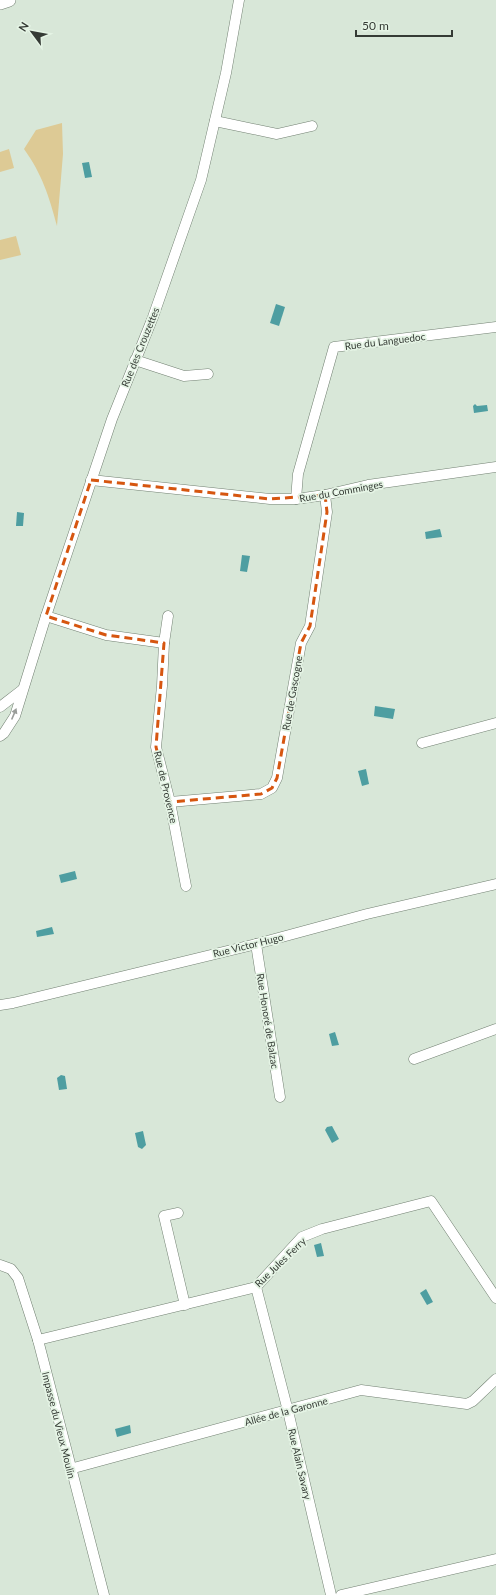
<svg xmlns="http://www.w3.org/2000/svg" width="496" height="1595" viewBox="0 0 496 1595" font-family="Lato,sans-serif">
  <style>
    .green { fill: #ddca95 }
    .water { fill: #4e9ea1 }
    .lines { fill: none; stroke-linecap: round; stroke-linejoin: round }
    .minor-casing { stroke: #728072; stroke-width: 11 }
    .tertiary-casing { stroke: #728072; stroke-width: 14 }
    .minor { stroke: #fff; stroke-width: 10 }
    .tertiary { stroke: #fff; stroke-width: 13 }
    .oneway { fill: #9a9d9a }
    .marked { fill: none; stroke: #d65610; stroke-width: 3; stroke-dasharray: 8 5; stroke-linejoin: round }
    .labels { text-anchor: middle; stroke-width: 3.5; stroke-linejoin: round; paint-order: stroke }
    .street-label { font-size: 10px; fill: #353b35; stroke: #e5f4e5 }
  </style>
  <rect width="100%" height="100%" fill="#d8e7d8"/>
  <!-- green -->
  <g class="green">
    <path d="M62,123L63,154L57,226C49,196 42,174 24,149L36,130Z"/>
    <polygon points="9,149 14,168 0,172 0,152"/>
    <polygon points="16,236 21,255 0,260 0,240"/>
  </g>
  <!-- water -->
  <g class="water">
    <polygon points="89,162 92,177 85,178 82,163"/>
    <polygon points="276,304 285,307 279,326 270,323"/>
    <polygon points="475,404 477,406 487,405 488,411 474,413 473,406"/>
    <polygon points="17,512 24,513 23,526 16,526"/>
    <polygon points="440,529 442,537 426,539 425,532"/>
    <polygon points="242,555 250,556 247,572 240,571"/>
    <polygon points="375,706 395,709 393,719 374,716"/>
    <polygon points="366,769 369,784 362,786 358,771"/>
    <polygon points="75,871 77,879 61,883 59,875"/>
    <polygon points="52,927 54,934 37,937 36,931"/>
    <polygon points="335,1032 339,1045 332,1046 329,1034"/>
    <polygon points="61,1075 65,1076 67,1089 59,1090 57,1078"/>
    <polygon points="332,1126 339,1139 332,1143 325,1130 327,1127"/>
    <polygon points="143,1131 146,1145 142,1149 138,1147 135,1133"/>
    <polygon points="321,1243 324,1256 317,1257 314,1245"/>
    <polygon points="426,1289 433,1302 427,1305 420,1293"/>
    <polygon points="130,1425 131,1433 117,1437 115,1429"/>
  </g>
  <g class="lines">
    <!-- minor casing -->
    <g class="minor-casing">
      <g id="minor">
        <polyline points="215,121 277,134 312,126"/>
        <polyline points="135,360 184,376 208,374"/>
        <polyline points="91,480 270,499 296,499 325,495 368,485 496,467"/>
        <polyline points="296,499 298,474 334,347 496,327"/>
        <polyline points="46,616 106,635 164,643"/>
        <polyline points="168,616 164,643 162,686 156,747 170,802 186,886"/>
        <polyline points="0,707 22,690"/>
        <polyline points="0,736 4,733 15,716 46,616 112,419 153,317 201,180 226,73 239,0"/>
        <polyline points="422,743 496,723"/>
        <polyline points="170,802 261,794 272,788 277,778 301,643 310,626 327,512 325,495"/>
        <polyline points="256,944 280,1097"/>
        <polyline points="0,1005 13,1003 256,944 367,914 496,884"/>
        <polyline points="414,1059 496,1029"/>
        <polyline points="178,1213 164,1216 185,1305"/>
        <polyline points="0,1265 11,1269 18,1278 38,1340 104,1595"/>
        <polyline points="256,1287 288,1411 331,1595"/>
        <polyline points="38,1340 256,1287 302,1237 322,1229 431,1201 496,1298"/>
        <polyline points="70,1469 361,1390 467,1404 473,1401 496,1379"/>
        <polyline points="341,1595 496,1559"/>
      </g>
    </g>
    <!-- tertiary casing -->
    <g class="tertiary-casing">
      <polyline id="tertiary" points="0,3 9,0"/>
    </g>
    <!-- minor -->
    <use href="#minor" class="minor"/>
    <!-- tertiary -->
    <use href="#tertiary" class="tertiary"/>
  </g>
  <!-- one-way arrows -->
  <defs><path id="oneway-solid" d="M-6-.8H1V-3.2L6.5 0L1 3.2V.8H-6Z"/></defs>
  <use class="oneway" href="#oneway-solid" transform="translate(14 714) rotate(-67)"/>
  <!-- marked area -->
  <path class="marked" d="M91,480L270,499L325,495L327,512L310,626L301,643L277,778L272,788L261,794L170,802L156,747L164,643L106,635L46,616Z"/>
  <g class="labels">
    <!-- street labels -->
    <g class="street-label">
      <text transform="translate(385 341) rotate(-7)" y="4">Rue du Languedoc</text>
      <text transform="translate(140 347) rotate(-68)" y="4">Rue des Crouzettes</text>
      <text transform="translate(341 491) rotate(-10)" y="4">Rue du Comminges</text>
      <text transform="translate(292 693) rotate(-80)" y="4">Rue de Gascogne</text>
      <text transform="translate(166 787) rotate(77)" y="4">Rue de Provence</text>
      <text transform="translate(248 945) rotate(-14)" y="4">Rue Victor Hugo</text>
      <text transform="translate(268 1021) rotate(81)" y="4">Rue Honoré de Balzac</text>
      <text transform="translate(280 1262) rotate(-44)" y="4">Rue Jules Ferry</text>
      <text transform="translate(286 1411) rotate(-15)" y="4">Allée de la Garonne</text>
      <text transform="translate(59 1425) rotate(76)" y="4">Impasse du Vieux Moulin</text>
      <text transform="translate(300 1464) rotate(77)" y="4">Rue Alain Savary</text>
    </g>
  </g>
  <!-- north arrow -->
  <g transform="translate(32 32) rotate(302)" stroke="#e5f4e5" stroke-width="3" paint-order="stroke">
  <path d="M0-3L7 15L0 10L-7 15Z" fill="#353b35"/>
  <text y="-6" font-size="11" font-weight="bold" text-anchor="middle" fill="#353b35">N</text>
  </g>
  <!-- scale -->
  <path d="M356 30v6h96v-6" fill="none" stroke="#353b35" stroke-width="2"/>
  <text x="362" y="30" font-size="12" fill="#353b35" stroke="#e5f4e5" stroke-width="3" paint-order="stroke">50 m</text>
</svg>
